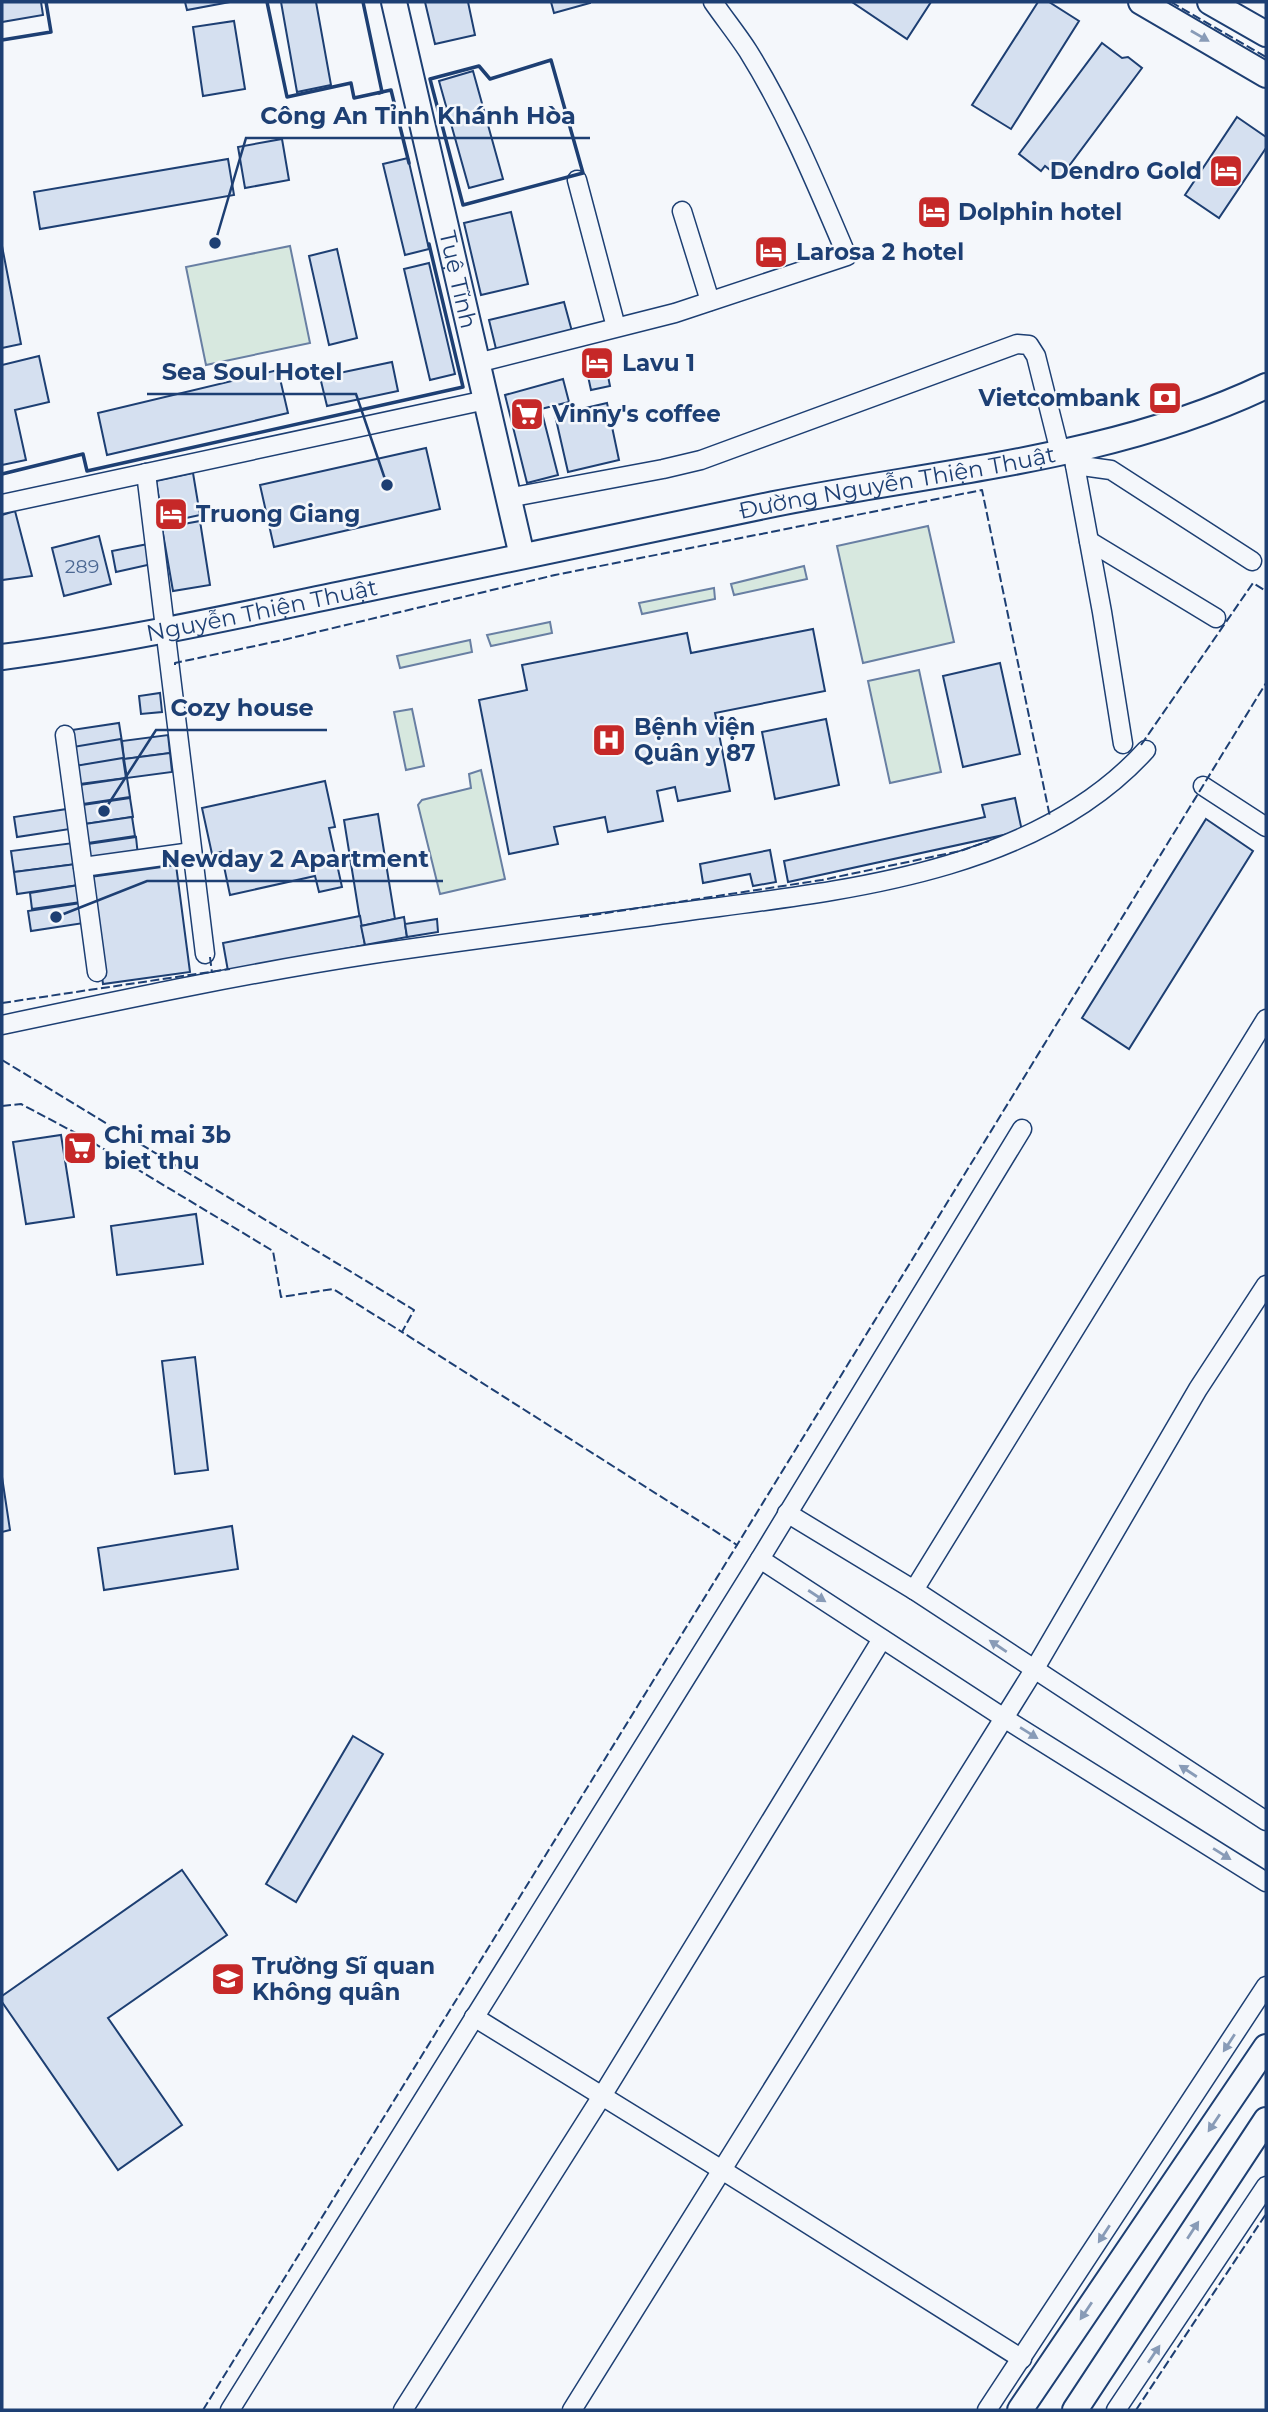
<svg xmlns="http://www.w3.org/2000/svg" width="1268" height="2412" viewBox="0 0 1268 2412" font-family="Montserrat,sans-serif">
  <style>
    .green { fill: #d7e8df; stroke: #687fa3; stroke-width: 2 }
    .building { fill: #d5e0f0; stroke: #1d3f73; stroke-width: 2 }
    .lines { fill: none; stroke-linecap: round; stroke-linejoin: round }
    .street-casing { stroke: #1d3f73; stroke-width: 21 }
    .secondary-casing { stroke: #1d3f73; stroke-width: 28 }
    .street { stroke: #f4f7fb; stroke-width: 18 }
    .secondary { stroke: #f4f7fb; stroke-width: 24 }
    .fence { stroke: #1d3f73; stroke-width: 2; stroke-dasharray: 9 3.5; stroke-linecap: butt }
    .wall { stroke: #1d3f73; stroke-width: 3.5 }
    .oneway { fill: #889bb7 }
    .labels { text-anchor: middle; stroke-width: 5; stroke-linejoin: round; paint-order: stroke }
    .number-label { font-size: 19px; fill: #4b6792 }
    .poi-label { font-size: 23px; font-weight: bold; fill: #1d3f73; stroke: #f4f7fb; text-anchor: start }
    .street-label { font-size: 23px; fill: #1d3f73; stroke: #f4f7fb }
    .leader { fill: none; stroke: #1d3f73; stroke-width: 2.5 }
    .callout-dot { fill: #1d3f73; stroke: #f4f7fb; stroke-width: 2.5 }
    .callout-label { font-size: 24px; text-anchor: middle; font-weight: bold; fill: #1d3f73; stroke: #f4f7fb; stroke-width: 5; stroke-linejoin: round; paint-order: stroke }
  </style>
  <rect width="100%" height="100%" fill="#f4f7fb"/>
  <!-- green -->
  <g class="green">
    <polygon points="290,246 310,343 206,365 186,267"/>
    <polygon points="928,526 954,642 863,663 837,546"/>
    <polygon points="804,566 807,579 734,595 731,584"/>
    <polygon points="714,588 715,599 642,614 639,603"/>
    <polygon points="550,622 552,633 491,646 487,635"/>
    <polygon points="470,640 472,652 400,668 397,656"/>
    <polygon points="919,670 941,772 890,783 868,681"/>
    <polygon points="412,709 424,766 406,770 394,712"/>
    <polygon points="481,770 505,879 440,894 418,805 422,800 471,788 469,774"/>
  </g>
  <!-- building -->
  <g class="building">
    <polygon points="2,2 41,2 43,15 2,22"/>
    <polygon points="185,2 230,2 187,10"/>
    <polygon points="281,2 316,2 331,85 297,92"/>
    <polygon points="425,2 468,2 475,35 435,44"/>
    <polygon points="551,2 590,2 590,3 554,13"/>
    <polygon points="852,2 931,2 907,39"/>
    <polygon points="1038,2 1049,2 1079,21 1011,129 972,105"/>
    <polygon points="234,21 245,89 203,96 193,27"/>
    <polygon points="1102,43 1122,58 1128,57 1142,68 1060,178 1045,166 1041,171 1019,154"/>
    <polygon points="473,71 503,179 469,188 439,81"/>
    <polygon points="1237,117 1266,137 1266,148 1219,218 1185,195"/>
    <polygon points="282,139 289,180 245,188 238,147"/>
    <polygon points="408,158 429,249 405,255 383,164"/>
    <polygon points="228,159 234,195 40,229 34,192"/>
    <polygon points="511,212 528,284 481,295 464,223"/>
    <polygon points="2,246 21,344 2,348"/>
    <polygon points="337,249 357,338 329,345 309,256"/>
    <polygon points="429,263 455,374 430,380 404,269"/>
    <polygon points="564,302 573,335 497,353 489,320"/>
    <polygon points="39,356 49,402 15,410 26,460 2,465 2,365"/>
    <polygon points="605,361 610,386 591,390 586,367"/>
    <polygon points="392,362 398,391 327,406 320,377"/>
    <polygon points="278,370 288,413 107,455 98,413"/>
    <polygon points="563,379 569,402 541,409 558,475 527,483 505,395"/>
    <polygon points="607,403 619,460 568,472 555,415"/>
    <polygon points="426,448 440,509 274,547 260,485"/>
    <polygon points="193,473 200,515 163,523 156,481"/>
    <polygon points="15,511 32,576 2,580 2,515"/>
    <polygon points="200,521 210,585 173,591 162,528"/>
    <polygon points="99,536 111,584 64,596 52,548"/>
    <polygon points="148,544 152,564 116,572 112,551"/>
    <polygon points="813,629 825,691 715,713 730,791 678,801 675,787 657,791 663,821 608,832 605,817 554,827 558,844 509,854 479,700 527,690 522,665 687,633 691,653"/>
    <polygon points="1000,663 1020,754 963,767 943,676"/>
    <polygon points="160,693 162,712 141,714 139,696"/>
    <polygon points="826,719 839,785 775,799 762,732"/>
    <polygon points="119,723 122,742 67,750 65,731"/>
    <polygon points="168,735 170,753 124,759 122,741"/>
    <polygon points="121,739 124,759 70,767 67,748"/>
    <polygon points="170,753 172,772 127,778 124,759"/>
    <polygon points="123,758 126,778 72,785 69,767"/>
    <polygon points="127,778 130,797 76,805 73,786"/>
    <polygon points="325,781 335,827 329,828 342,887 319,892 315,876 230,895 221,852 212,854 202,808"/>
    <polygon points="130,798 133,817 78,825 76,806"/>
    <polygon points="1015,798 1022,831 788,882 784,861 985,817 982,805"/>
    <polygon points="67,809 70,829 17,837 14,817"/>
    <polygon points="378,814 395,919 361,926 344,820"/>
    <polygon points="132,817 135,836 81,844 78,825"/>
    <polygon points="1206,819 1253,851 1129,1049 1082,1018"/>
    <polygon points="136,837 138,856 84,864 81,845"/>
    <polygon points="73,843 76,864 14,872 11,851"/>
    <polygon points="770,850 776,882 753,886 750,874 703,883 700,864"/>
    <polygon points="76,864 79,885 17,894 14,872"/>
    <polygon points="176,865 190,972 103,984 90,877"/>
    <polygon points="79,885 81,902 32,909 30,893"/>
    <polygon points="81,903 84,923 31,931 28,911"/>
    <polygon points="360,916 365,945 228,971 223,943"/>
    <polygon points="404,917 407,937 365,945 361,926"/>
    <polygon points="437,919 438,932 407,937 405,924"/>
    <polygon points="61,1135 74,1217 26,1224 13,1142"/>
    <polygon points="196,1214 203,1264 117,1275 111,1226"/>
    <polygon points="195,1357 208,1470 175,1474 162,1361"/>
    <polygon points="2,1477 10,1530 2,1532"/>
    <polygon points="232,1526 238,1569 104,1590 98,1548"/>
    <polygon points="353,1736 383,1754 296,1902 266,1884"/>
    <polygon points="182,1870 227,1935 108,2018 182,2125 118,2170 2,2002 2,1996"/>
  </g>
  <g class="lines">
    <!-- street casing -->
    <g class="street-casing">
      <g id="street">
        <polyline points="577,180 616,327"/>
        <polyline points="682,211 710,301"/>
        <path d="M477,363L675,313L847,256C817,186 788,115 748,51C737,34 724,18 713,2"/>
        <polyline points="1072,449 1102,612 1123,744"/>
        <polyline points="1075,465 1111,470 1252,561"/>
        <polyline points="146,473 205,954"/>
        <polyline points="508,498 663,469 701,460 1017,344 1029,345 1036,356 1060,452"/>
        <polyline points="2,504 486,400"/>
        <polyline points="1089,541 1216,618"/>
        <polyline points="65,735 97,972"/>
        <polyline points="1203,786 1266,827"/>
        <polyline points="83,867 192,852"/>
        <path d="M2,1025C125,999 248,973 372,954C475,939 578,926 681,912C837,891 1033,875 1146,750"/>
        <polyline points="787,1513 914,1590 1266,1821"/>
        <polyline points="760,1559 1004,1718 1266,1882"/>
        <polyline points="914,1590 1266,1019"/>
        <polyline points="474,2017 722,2170 1022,2359"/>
        <polyline points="230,2410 760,1559 1022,1129"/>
        <polyline points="403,2410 602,2096 882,1639"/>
        <polyline points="572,2410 1034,1670 1198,1389 1266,1285"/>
        <polyline points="987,2410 1266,1986"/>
        <polyline points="1116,2410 1266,2186"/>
      </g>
    </g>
    <!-- secondary casing -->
    <g class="secondary-casing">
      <g id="secondary">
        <path id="s1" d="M394,2L522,556"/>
        <polyline points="1141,2 1266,75"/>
        <polyline points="1210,2 1266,34"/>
        <path id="s2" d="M2,657C125,641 245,614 366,589C502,560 638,532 774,504C939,471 1113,459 1266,386"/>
        <polyline points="1020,2410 1266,2047"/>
        <polyline points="1075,2410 1266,2120"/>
      </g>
    </g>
    <!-- street -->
    <use href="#street" class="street"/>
    <!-- secondary -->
    <use href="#secondary" class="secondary"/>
    <!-- fence -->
    <g class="fence">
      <polyline points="1171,2 1266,57"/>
      <polyline points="175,665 175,663 283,640 555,575 982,490 1050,817"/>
      <polyline points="1141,745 1253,583 1266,591"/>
      <polyline points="580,917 822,880 960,851 989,841"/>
      <polyline points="210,957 212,973"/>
      <polyline points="2,1003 230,969"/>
      <polyline points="2,1060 414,1310 402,1332 737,1545 1266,683"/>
      <polyline points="2,1106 21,1104 87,1139 273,1251 281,1297 333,1289 402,1332"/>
      <polyline points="203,2410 737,1545"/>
      <polyline points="1136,2410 1266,2214"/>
    </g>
    <!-- wall -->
    <g class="wall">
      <polyline points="267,2 287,97 351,83 354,98 391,90 409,163"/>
      <polyline points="363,2 382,92 379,93"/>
      <polyline points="2,40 51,32 46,2"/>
      <polygon points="551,60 583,173 463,205 430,79 479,66 490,79"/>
      <polyline points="2,474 83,454 87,471 463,387 429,244"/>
    </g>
  </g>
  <!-- one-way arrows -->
  <defs><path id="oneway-solid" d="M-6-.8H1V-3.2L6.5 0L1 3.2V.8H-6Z" transform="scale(1.75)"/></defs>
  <g class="oneway">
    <use href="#oneway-solid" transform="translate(1200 36) rotate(30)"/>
    <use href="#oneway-solid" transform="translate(817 1596) rotate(33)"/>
    <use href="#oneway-solid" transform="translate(998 1646) rotate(-146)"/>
    <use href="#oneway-solid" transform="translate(1029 1733) rotate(32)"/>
    <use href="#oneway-solid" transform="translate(1188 1771) rotate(-147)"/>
    <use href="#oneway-solid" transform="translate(1222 1854) rotate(32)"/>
    <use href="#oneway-solid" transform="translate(1229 2043) rotate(123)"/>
    <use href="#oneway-solid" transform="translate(1214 2123) rotate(124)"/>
    <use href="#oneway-solid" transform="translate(1193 2230) rotate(-57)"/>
    <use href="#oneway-solid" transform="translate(1104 2234) rotate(123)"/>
    <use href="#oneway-solid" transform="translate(1086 2311) rotate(124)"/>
    <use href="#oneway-solid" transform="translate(1154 2354) rotate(-56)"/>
  </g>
  <!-- icons -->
  <defs>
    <g id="hotel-square" transform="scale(1.75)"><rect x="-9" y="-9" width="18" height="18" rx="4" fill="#c62828" stroke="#f4f7fb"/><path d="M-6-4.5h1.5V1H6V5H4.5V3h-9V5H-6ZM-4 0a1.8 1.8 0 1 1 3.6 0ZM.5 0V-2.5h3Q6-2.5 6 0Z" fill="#fff"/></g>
    <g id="bank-square" transform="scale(1.75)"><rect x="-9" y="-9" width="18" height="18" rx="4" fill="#c62828" stroke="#f4f7fb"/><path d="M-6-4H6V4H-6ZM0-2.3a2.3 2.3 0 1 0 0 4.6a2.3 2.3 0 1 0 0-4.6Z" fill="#fff"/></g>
    <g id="supermarket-square" transform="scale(1.75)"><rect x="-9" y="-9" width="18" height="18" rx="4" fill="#c62828" stroke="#f4f7fb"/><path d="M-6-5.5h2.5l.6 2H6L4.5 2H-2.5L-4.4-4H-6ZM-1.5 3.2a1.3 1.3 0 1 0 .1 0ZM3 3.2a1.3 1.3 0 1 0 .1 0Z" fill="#fff"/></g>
    <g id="hospital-square" transform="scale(1.75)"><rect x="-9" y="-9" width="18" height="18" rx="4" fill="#c62828" stroke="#f4f7fb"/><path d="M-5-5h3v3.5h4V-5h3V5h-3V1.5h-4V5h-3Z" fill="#fff"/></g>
    <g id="university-square" transform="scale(1.75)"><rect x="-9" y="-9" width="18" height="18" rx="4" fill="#c62828" stroke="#f4f7fb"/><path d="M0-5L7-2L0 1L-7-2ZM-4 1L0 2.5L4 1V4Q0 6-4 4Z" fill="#fff"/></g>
  </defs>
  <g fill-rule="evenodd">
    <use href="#hotel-square" x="1226" y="171"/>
    <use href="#hotel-square" x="934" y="212"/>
    <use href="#hotel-square" x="771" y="252"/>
    <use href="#hotel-square" x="597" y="363"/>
    <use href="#bank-square" x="1165" y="398"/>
    <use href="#supermarket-square" x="527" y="414"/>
    <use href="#hotel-square" x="171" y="514"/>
    <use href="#hospital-square" x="609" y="740"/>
    <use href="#supermarket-square" x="80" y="1148"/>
    <use href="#university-square" x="228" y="1979"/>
  </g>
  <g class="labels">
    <!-- number labels -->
    <g class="number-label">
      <text x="82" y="573">289</text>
    </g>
    <!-- poi labels -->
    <g class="poi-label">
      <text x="1202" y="179" text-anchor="end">Dendro Gold</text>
      <text x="958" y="220">Dolphin hotel</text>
      <text x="796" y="260">Larosa 2 hotel</text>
      <text x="622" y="371">Lavu 1</text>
      <text x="1140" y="406" text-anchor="end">Vietcombank</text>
      <text x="552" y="422">Vinny's coffee</text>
      <text x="196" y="522">Truong Giang</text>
      <text x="634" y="735">Bệnh viện<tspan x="634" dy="26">Quân y 87</tspan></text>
      <text x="104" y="1143">Chi mai 3b<tspan x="104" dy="26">biet thu</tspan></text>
      <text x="252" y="1974">Trường Sĩ quan<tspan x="252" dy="26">Không quân</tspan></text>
    </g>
    <!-- street labels -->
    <g class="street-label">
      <text dy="8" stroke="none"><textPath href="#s1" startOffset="285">Tuệ Tĩnh</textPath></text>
      <text dy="8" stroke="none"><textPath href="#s2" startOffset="912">Đường Nguyễn Thiện Thuật</textPath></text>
      <text dy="8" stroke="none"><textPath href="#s2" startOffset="264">Nguyễn Thiện Thuật</textPath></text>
    </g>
  </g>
  <!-- callouts -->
  <path class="leader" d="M215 243L246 138H590M387 485L356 394H147M104 811L156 730H327M56 917L147 881H443"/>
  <g class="callout-dot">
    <circle cx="215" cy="243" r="7"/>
    <circle cx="387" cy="485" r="7"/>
    <circle cx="104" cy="811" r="7"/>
    <circle cx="56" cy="917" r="7"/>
  </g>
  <g class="callout-label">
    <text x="418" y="124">Công An Tỉnh Khánh Hòa</text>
    <text x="252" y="380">Sea Soul Hotel</text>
    <text x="242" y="716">Cozy house</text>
    <text x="295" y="867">Newday 2 Apartment</text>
  </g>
  <!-- border -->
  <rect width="1268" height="2412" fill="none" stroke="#1d3f73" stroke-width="7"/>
</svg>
